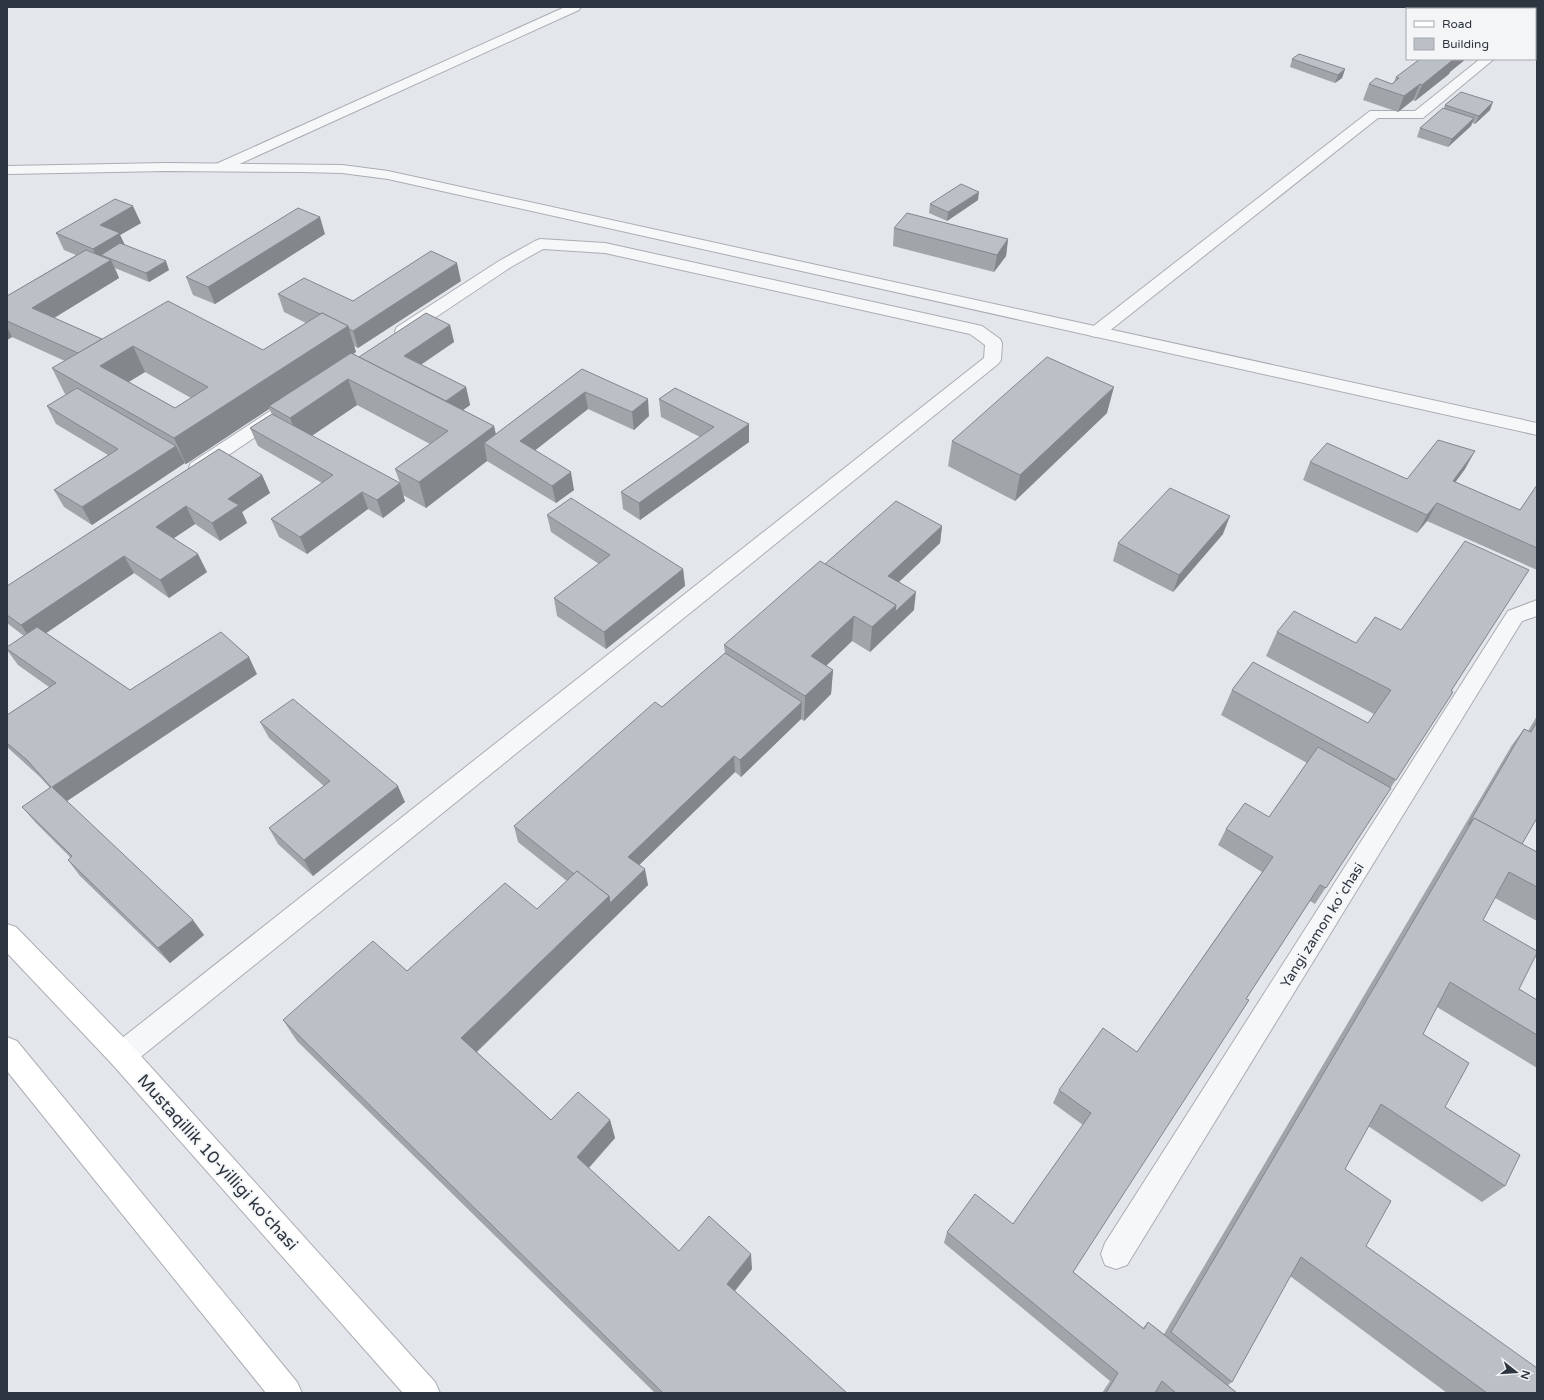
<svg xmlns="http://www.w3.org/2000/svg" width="1544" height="1400" viewBox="0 0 1544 1400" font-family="'Varela Round',sans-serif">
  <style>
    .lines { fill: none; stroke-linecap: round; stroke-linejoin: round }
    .lane-casing { stroke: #a9aeb4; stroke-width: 2 }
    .street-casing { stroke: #a9aeb4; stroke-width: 2 }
    .secondary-casing { stroke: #a9aeb4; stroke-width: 2 }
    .lane { fill: #f6f7f8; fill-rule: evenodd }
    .street { fill: #f6f7f8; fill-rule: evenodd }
    .secondary { fill: #fff; fill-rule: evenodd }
    .wall { fill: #a1a5aa; fill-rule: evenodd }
    .shaded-wall { fill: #83868b }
    .building { fill: #bbc0c6; stroke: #83868b; fill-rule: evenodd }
    .labels { text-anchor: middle; stroke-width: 3.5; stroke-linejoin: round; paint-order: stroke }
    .street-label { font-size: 14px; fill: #2d3640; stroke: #f3f5f7 }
    .near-street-label { font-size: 17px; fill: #2d3640; stroke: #f3f5f7 }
  </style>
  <rect width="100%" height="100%" fill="#e3e6ea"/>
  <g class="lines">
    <!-- lane casing -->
    <g class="lane-casing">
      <g id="lane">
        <polygon points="565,7 581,7 579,10 226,170 221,171 216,170 214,167 216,164"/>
        <polygon points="1537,16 1537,24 1535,25 1535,17"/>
        <polygon points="1480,59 1494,59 1423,118 1378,118 1103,336 1097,337 1091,336 1089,332 1091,328 1370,111 1415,111"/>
      </g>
    </g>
    <!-- street casing -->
    <g class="street-casing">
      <g id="street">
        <polygon points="166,163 342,165 388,171 1537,423 1537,435 388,179 342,173 302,172 166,171 7,174 7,166"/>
        <polygon points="540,239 605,243 982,326 1000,339 1002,343 1001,360 998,364 132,1064 122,1068 112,1064 108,1055 112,1046 984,358 985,345 970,334 605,253 543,249 511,267 409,335 403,336 397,335 395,331 397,327 499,261 535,241"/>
        <polygon points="276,409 282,411 285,415 282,419 205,471 198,473 191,471 189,467 191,463 270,411"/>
        <polygon points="1537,600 1537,616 1522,621 1127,1265 1116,1269 1105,1265 1101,1254 1105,1243 1508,611"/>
      </g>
    </g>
    <!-- secondary casing -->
    <g class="secondary-casing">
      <g id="secondary">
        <polygon points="7,924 16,927 132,1046 435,1382 440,1393 403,1393 112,1064 7,953"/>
        <polygon points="7,1037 17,1041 297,1382 302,1393 266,1393 7,1071"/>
      </g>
    </g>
    <!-- lane -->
    <use href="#lane" class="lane"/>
    <!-- street -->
    <use href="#street" class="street"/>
    <!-- secondary -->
    <use href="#secondary" class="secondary"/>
  </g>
  <!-- wall -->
  <g class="wall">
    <polygon points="1292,59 1345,69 1342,78 1335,83 1290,67"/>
    <polygon points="1450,72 1449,74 1415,101 1413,100 1398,112 1363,100 1369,84 1392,84 1394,82 1396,77"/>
    <polygon points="1445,105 1490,110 1475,124 1472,123 1471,126 1448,147 1417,137 1420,128 1444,108"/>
    <polygon points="978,200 947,221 929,213 930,204"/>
    <path d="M141,223L120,235L125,245L169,270L149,282L115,268L119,278L54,318L102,339L263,350L306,323L284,312L278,294L353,301L461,281L358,348L354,346L356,352L353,353L359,357L450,325L454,342L421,365L466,387L470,405L463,410L494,426L496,434L582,369L649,416L634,430L588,409L535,450L574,490L556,503L487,461L426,508L403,495L405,501L383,518L368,509L307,554L279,537L271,519L322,483L258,446L250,428L272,414L269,409L186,464L184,463L92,525L64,507L54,490L108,455L56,424L47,406L67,394H65L52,368L65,361L12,337L7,340V296L76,255L64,250L56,233ZM145,372L191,398L175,408L129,382ZM357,405L430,444L395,469L400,483L311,436Z"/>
    <polygon points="894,228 1008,239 1006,256 994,272 893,246"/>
    <polygon points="325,234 215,304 193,295 186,277"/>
    <polygon points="659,399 749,424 749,442 640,520 623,509 621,492 700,437 661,417"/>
    <polygon points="1107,413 1015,501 948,466 952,441"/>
    <polygon points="219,449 262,475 270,493 242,512 247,523 220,541 195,524 174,538 207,572 169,598 134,573 46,633 130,690 257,674 67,801 204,935 170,963 80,876 68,860 71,858 36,823 22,807 50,788 40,777 7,747 7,715 49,687 18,665 7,650 7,647 24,636 7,623 7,586"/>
    <polygon points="1310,462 1407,479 1465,469 1455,482 1520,510 1537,485 1537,570 1427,521 1417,533 1303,480"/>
    <polygon points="547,515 683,569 685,586 606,649 557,616 554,598 599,564 551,532"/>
    <polygon points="942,526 940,543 899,582 914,610 870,652 852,641 826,666 833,670 831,694 804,721 801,719 741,777 735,772 639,865 648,885 477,1052 551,1120 610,1120 615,1138 589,1168 679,1251 752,1269 735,1291 847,1393 655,1393 297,1041 283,1020 407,971 537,909 567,881 518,842 514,826 662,707 725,653 724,645 825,564"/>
    <polygon points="1223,534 1173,592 1113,561 1118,543"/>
    <polygon points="1277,632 1451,691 1453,692 1315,904 1310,901 1246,999 1073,1272 1143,1328 1148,1322 1164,1334 1512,745 1524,729 1528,731 1537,716 1537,818 1522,844 1537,852 1537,921 1495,898 1483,920 1519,989 1537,1000 1537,1068 1437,1007 1423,1034 1445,1107 1505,1186 1482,1202 1368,1126 1345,1169 1366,1246 1537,1393 1447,1393 1290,1276 1232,1382 1228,1385 1237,1393 1157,1393 1156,1392 1155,1393 1102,1393 1110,1381 944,1243 947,1232 1013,1224 1083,1125 1053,1103 1059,1090 1137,1052 1262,872 1218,845 1226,829 1269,817 1307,763 1221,715 1232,690 1368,723 1374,714 1266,656"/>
    <polygon points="260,722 405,802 313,876 278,844 269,828 324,786 269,738"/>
  </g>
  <!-- shaded-wall -->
  <g class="shaded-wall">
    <polygon points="1518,7 1527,7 1526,9 1516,9"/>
    <polygon points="1453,59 1466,59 1450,72 1449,74 1415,101 1422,85"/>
    <polygon points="1345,69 1342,78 1335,83 1338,75"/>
    <polygon points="1420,84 1413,100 1398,112 1404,96"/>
    <polygon points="1493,102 1490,110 1475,124 1479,116"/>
    <polygon points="1474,118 1471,126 1448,147 1452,139"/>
    <polygon points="979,192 978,200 947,221 948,212"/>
    <polygon points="133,206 141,223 120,235 127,250 101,255 105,264 101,266 93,249 100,225"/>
    <polygon points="320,217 325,234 215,304 208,287"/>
    <polygon points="1008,239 1006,256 994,272 997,255"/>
    <polygon points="111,260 119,278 41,326 32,308"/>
    <polygon points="166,261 169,270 149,282 146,273"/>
    <polygon points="457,263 461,281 358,348 353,331"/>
    <polygon points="450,325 454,342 408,373 404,356"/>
    <polygon points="348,326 356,352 271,408 269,406 269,409 186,464 174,438"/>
    <polygon points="7,327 12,337 7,340"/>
    <polygon points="133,346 145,372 113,391 88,358"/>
    <polygon points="348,379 357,405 300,444 290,418"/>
    <polygon points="466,387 470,405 445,423 441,405"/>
    <polygon points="1114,387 1107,413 1015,501 1020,475"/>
    <polygon points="585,392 588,409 524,459 520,441"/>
    <polygon points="648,399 649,416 634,430 632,412"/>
    <polygon points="749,424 749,442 640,520 639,503"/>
    <polygon points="494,426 499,451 484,443 487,461 426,508 419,482"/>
    <polygon points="176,446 185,463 92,525 82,507"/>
    <polygon points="1475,451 1465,469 1443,499 1453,481"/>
    <polygon points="571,472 574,490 556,503 552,486"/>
    <polygon points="262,475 270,493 242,512 247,523 220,541 212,523 228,499"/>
    <polygon points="400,483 405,501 383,518 377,500"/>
    <polygon points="362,492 368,509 307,554 300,537"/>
    <polygon points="1437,503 1427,521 1417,533 1427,515"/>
    <polygon points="186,506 195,524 165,544 156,527"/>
    <polygon points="1230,516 1223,534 1173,592 1179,575"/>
    <polygon points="942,526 940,543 886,594 888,576"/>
    <polygon points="198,554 207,572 169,598 160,580"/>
    <polygon points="124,556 134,573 33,642 21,625"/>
    <polygon points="683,569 685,586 606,649 604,632"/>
    <polygon points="916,592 914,610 893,630 895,612"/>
    <polygon points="896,605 893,630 870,652 872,627"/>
    <polygon points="854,616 852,641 810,681 811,656"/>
    <polygon points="249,657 257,674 64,803 52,787"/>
    <polygon points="833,670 831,694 804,721 805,696"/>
    <polygon points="802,702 801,719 741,777 740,760"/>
    <polygon points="734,756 735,772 631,873 628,857"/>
    <polygon points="398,786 405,802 313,876 304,860"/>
    <polygon points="645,869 648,885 470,1058 461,1038 609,896"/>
    <polygon points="193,920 204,935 170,963 158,948"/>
    <polygon points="610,1120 615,1138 583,1174 577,1157"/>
    <polygon points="751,1254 752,1269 729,1298 727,1284"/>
  </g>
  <!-- building -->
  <g class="building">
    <polygon points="1480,7 1518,7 1516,9 1477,9"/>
    <polygon points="1299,54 1345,69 1338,75 1292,59"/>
    <polygon points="1420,59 1454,59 1422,85 1420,84 1404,96 1369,84 1376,78 1392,84 1399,78 1396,77"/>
    <polygon points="1461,92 1493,102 1479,116 1445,105"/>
    <polygon points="1443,108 1474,118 1452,139 1420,128"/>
    <polygon points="961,184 979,192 948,212 930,204"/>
    <polygon points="115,199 133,206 100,225 120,233 93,249 56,233"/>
    <polygon points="298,208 320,217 208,287 186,277"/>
    <polygon points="907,213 1008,239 997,255 894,228"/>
    <polygon points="120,243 166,261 146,273 101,255"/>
    <polygon points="86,250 111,260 32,308 102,339 78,353 7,321 7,296"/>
    <polygon points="431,251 457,263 353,331 349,329 348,326 322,313 320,314 278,294 304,278 353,301"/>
    <path d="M168,301L263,350L322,313L348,326L174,438L52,368ZM133,346L208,387L175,408L100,366Z"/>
    <polygon points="426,313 450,325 404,356 466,387 446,401 359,357"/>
    <polygon points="351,353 494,426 419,482 395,469 448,431 348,379 290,418 269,406"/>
    <polygon points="1047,357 1114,387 1020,475 952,441"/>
    <polygon points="582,369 648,399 632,412 585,392 520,441 571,472 552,486 484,443"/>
    <polygon points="77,388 176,446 82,507 54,490 118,449 47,406"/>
    <polygon points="675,388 749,424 639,503 621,492 714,427 659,399"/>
    <polygon points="272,414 400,483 377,500 362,492 300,537 271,519 333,475 250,428"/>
    <polygon points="1438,440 1475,451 1453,481 1520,510 1537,485 1537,548 1437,503 1427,515 1310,462 1327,443 1407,479"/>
    <polygon points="219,449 262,475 228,499 239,505 212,523 186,506 156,527 198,554 160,580 124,556 21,625 7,615 7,586"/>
    <polygon points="1170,488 1230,516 1179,575 1118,543"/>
    <polygon points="571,498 683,569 604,632 554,598 610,555 547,515"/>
    <polygon points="896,501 942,526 888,576 916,592 895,612 896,605 825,564"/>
    <polygon points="1465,541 1529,570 1451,691 1453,692 1396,780 1232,690 1253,662 1368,723 1391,690 1277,632 1294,611 1356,643 1375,617 1401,630"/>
    <polygon points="820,561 896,605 872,627 854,616 811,656 833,670 805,696 724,645"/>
    <polygon points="37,627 130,690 221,632 249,657 52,787 193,920 158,948 68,860 72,856 22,807 51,787 27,760 7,743 7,715 56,683 7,649 7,647"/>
    <polygon points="725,653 802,702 740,760 734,756 628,857 645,869 610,903 609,896 577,871 574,874 514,826 655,702 662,707"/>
    <polygon points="293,699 398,786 304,860 269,828 330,781 260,722"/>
    <polygon points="1537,722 1537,818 1522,844 1474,818 1468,825 1524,729 1531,732"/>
    <polygon points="1318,747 1391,788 1326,888 1320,885 1246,999 1249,1000 1073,1272 1144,1329 1148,1322 1237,1393 1176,1393 1162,1381 1155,1393 1106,1393 1118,1373 947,1232 975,1194 1013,1224 1091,1113 1059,1090 1103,1028 1137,1052 1273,857 1226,829 1245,803 1269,817"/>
    <polygon points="1474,818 1537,852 1537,887 1509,872 1483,920 1537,951 1537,953 1519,989 1537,1000 1537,1035 1450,982 1423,1034 1469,1063 1445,1107 1520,1155 1505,1186 1381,1104 1345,1169 1391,1201 1366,1246 1537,1368 1537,1393 1487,1393 1301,1257 1232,1382 1171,1332"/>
    <polygon points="577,871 609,896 461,1038 551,1120 578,1092 610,1120 577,1157 679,1251 709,1216 751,1254 727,1284 847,1393 663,1393 283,1020 373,941 407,971 505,883 537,909"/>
  </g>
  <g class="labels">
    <!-- street labels -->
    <g class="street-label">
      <text transform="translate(1322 925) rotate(-58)" y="5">Yangi zamon koʻchasi</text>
    </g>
    <!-- near-street labels -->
    <g class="near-street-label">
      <text transform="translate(218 1162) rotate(48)" y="6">Mustaqillik 10-yilligi ko'chasi</text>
    </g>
  </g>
  <!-- border -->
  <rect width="1544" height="1400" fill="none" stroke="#2d3640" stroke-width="16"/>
  <!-- legend -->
  <rect x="1406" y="8" width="130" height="52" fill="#f3f5f7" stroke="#a4a9ae"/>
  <rect x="1414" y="21" width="20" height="6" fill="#ffffff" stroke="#a4a9ae"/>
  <text x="1442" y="28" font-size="12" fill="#2d3640">Road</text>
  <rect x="1414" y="38" width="20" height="12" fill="#bbc0c6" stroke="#a4a9ae"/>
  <text x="1442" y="48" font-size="12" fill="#2d3640">Building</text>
  <!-- north arrow -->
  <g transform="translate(1516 1372) rotate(107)" stroke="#f3f5f7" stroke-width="3" paint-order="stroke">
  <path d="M0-3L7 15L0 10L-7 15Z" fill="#2d3640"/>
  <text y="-6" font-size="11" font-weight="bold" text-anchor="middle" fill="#2d3640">N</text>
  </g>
</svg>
